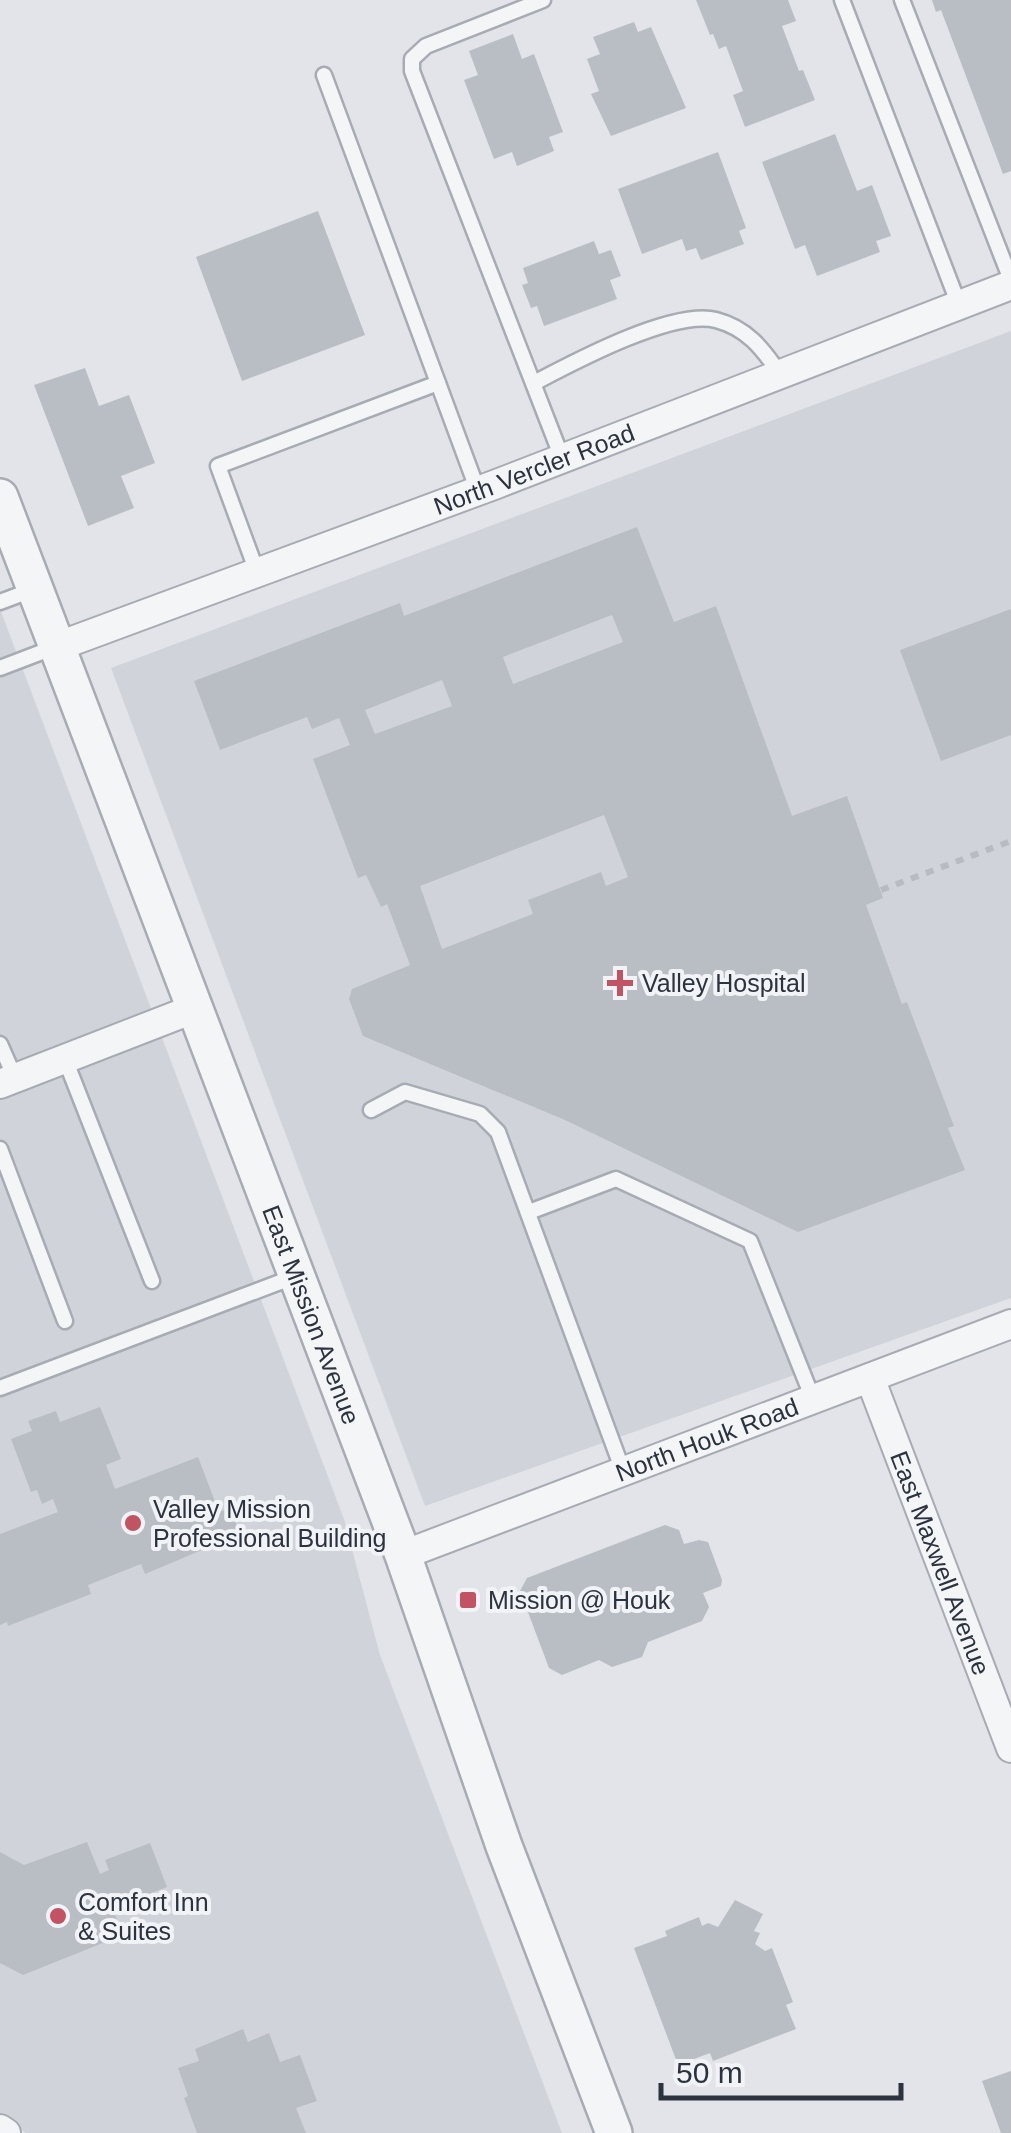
<svg xmlns="http://www.w3.org/2000/svg" width="1011" height="2133" viewBox="0 0 1011 2133" font-family="Arial,sans-serif">
  <style>
    .built { fill: #d0d4da }
    .building { fill: #b9bec5; fill-rule: evenodd }
    .lines { fill: none; stroke-linecap: round; stroke-linejoin: round }
    .service-casing { stroke: #a7abb3; stroke-width: 19 }
    .minor-casing { stroke: #a7abb3; stroke-width: 32 }
    .tertiary-casing { stroke: #a7abb3; stroke-width: 40 }
    .path { stroke: #b8bbc0; stroke-width: 6; stroke-dasharray: 8 8; stroke-linecap: butt }
    .service { stroke: #f4f5f7; stroke-width: 14 }
    .minor { stroke: #f4f5f7; stroke-width: 28 }
    .tertiary { stroke: #f4f5f7; stroke-width: 35 }
    .poi-dot { fill: #c25363; stroke: #f1f3f6; stroke-width: 4 }
    .labels { text-anchor: middle; stroke-width: 8; stroke-linejoin: round; paint-order: stroke }
    .street-label { font-size: 25px; fill: #2b333f; stroke: #f1f3f6 }
    .poi-label { font-size: 25px; fill: #2b333f; stroke: #f1f3f6; text-anchor: start }
  </style>
  <rect width="100%" height="100%" fill="#e2e4e9"/>
  <!-- built -->
  <g class="built">
    <polygon points="1011,331 1011,1298 425,1506 111,668"/>
    <polygon points="0,609 344,1519 380,1655 562,2133 26,2133 0,2114"/>
  </g>
  <!-- building -->
  <g class="building">
    <polygon points="696,0 788,0 796,21 782,26 799,71 803,70 815,100 745,127 733,95 743,91 726,46 719,49 713,34 710,35"/>
    <polygon points="932,0 1011,0 1011,171 1003,174 941,10 936,12"/>
    <polygon points="634,22 638,32 651,27 686,108 611,136 591,94 599,91 587,59 600,54 593,37"/>
    <polygon points="513,34 522,59 534,54 563,132 549,137 554,151 517,166 512,152 494,159 464,80 478,75 469,51"/>
    <polygon points="835,134 857,191 872,185 891,236 876,241 880,252 817,276 805,245 795,249 762,162"/>
    <polygon points="718,152 746,228 739,231 744,244 701,260 696,248 686,251 682,239 642,254 618,189"/>
    <polygon points="318,211 365,335 242,381 196,257"/>
    <polygon points="594,241 599,254 611,250 621,276 610,280 617,299 544,326 537,306 531,308 522,285 528,283 523,268"/>
    <polygon points="85,368 99,406 129,395 155,463 121,476 134,508 88,526 34,385"/>
    <path d="M637,527L674,622L716,606L792,816L847,796L883,898L866,905L902,1004L907,1002L954,1126L948,1128L965,1170L798,1232L565,1120L363,1036L349,999L352,989L410,965L387,904L381,907L366,875L358,878L313,759L350,745L339,718L312,729L307,717L220,750L194,681L400,603L404,616ZM612,615L623,642L513,684L503,657ZM442,680L452,706L375,734L365,710ZM604,815L628,877L606,886L601,872L528,900L533,914L442,949L420,886Z"/>
    <polygon points="1011,609 1011,735 941,761 900,650"/>
    <polygon points="100,1407 121,1459 106,1465 115,1489 198,1457 219,1512 230,1508 240,1534 145,1574 141,1564 88,1585 91,1594 8,1626 7,1622 0,1625 0,1534 58,1512 53,1499 42,1504 37,1490 31,1492 11,1439 32,1431 28,1421 56,1411 60,1422"/>
    <polygon points="665,1525 679,1530 684,1544 699,1540 708,1542 722,1580 721,1586 703,1593 709,1607 702,1621 648,1642 642,1657 612,1667 599,1660 562,1675 549,1668 520,1591 527,1578"/>
    <polygon points="87,1842 100,1874 109,1870 105,1860 150,1843 167,1887 122,1904 118,1893 108,1897 123,1935 23,1975 0,1963 0,1852 24,1865"/>
    <polygon points="735,1900 763,1914 754,1931 760,1933 755,1944 765,1951 772,1948 793,2002 786,2005 796,2029 713,2061 710,2053 678,2065 634,1948 667,1936 665,1931 699,1917 702,1926 708,1923 718,1927"/>
    <polygon points="243,2029 248,2042 269,2033 280,2062 300,2055 317,2101 296,2108 306,2133 197,2133 184,2098 188,2096 178,2068 199,2061 195,2049"/>
    <polygon points="1011,2071 1011,2133 1001,2133 982,2081"/>
  </g>
  <g class="lines">
    <!-- service casing -->
    <g class="service-casing">
      <g id="service">
        <polyline points="543,0 426,46 412,59 412,71 562,458"/>
        <polyline points="842,0 959,305"/>
        <polyline points="902,0 1011,280"/>
        <polyline points="324,75 478,491"/>
        <path d="M534,383C574,362 673,309 716,320C747,328 763,349 780,374"/>
        <polyline points="257,572 218,466 438,383"/>
        <polyline points="0,602 32,590"/>
        <polyline points="0,668 55,647"/>
        <polyline points="0,1044 15,1078"/>
        <polyline points="65,1059 152,1281"/>
        <polyline points="371,1110 405,1092 480,1114 498,1132 623,1471"/>
        <polyline points="0,1149 65,1321"/>
        <polyline points="529,1212 616,1179 750,1241 813,1399"/>
        <polyline points="0,1388 296,1276"/>
      </g>
    </g>
    <!-- minor casing -->
    <g class="minor-casing">
      <g id="minor">
        <path id="s1" d="M56,647L494,485L1011,285"/>
        <polyline points="0,1084 196,1008"/>
        <path id="s2" d="M870,1378L1011,1748"/>
        <path id="s3" d="M403,1555L1011,1324"/>
        <polyline points="0,2129 6,2133"/>
      </g>
    </g>
    <!-- tertiary casing -->
    <g class="tertiary-casing">
      <g id="tertiary">
        <path id="s4" d="M0,497L403,1555L504,1846L614,2133"/>
      </g>
    </g>
    <!-- path -->
    <polyline class="path" points="881,890 1011,841"/>
    <!-- service -->
    <use href="#service" class="service"/>
    <!-- minor -->
    <use href="#minor" class="minor"/>
    <!-- tertiary -->
    <use href="#tertiary" class="tertiary"/>
  </g>
  <!-- markers -->
  <g class="poi-dot">
    <path d="M615 968h10v10h10v10h-10v10h-10v-10h-10v-10h10z"/>
    <circle cx="133" cy="1523" r="10"/>
    <rect x="458" y="1590" width="20" height="20" rx="5"/>
    <circle cx="58" cy="1916" r="10"/>
  </g>
  <g class="labels">
    <!-- street labels -->
    <g class="street-label">
      <text dy="9" stroke="none"><textPath href="#s1" startOffset="510">North Vercler Road</textPath></text>
      <text dy="9" stroke="none"><textPath href="#s4" startOffset="875">East Mission Avenue</textPath></text>
      <text dy="9" stroke="none"><textPath href="#s3" startOffset="325">North Houk Road</textPath></text>
      <text dy="9" stroke="none"><textPath href="#s2" startOffset="198">East Maxwell Avenue</textPath></text>
    </g>
    <!-- poi labels -->
    <g class="poi-label">
      <text x="642" y="992">Valley Hospital</text>
      <text x="153" y="1518">Valley Mission<tspan x="153" dy="29">Professional Building</tspan></text>
      <text x="488" y="1609">Mission @ Houk</text>
      <text x="78" y="1911">Comfort Inn<tspan x="78" dy="29">&amp; Suites</tspan></text>
    </g>
  </g>
  <!-- scale -->
  <path d="M661 2083v15h240v-15" fill="none" stroke="#2b333f" stroke-width="5"/>
  <text x="676" y="2083" font-size="30" fill="#2b333f" stroke="#f1f3f6" stroke-width="8" paint-order="stroke">50 m</text>
</svg>
